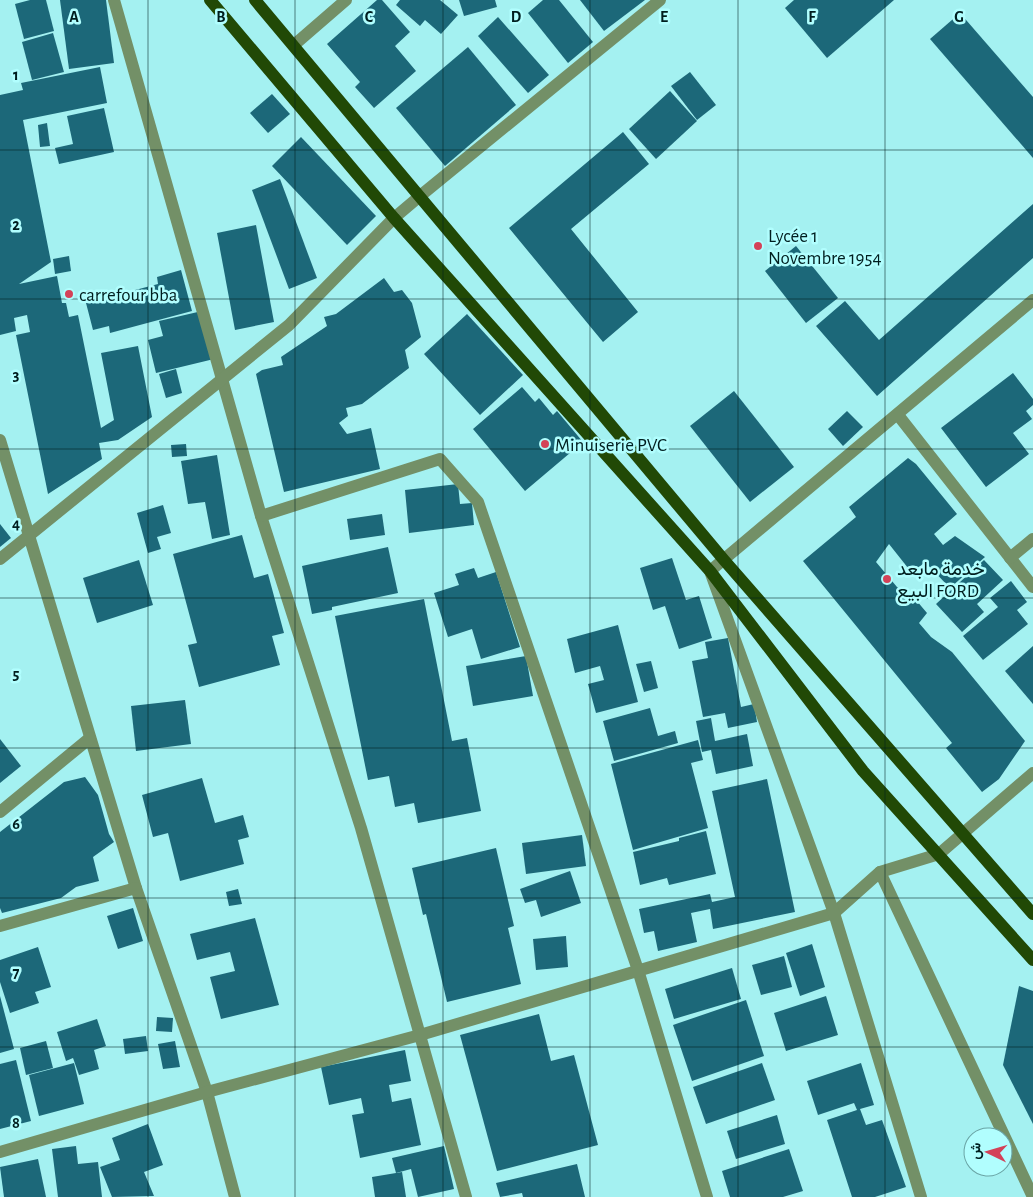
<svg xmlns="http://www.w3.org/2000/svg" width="1033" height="1197" viewBox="0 0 1033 1197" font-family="'Alegreya Sans',Vazirmatn,sans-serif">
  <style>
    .building { fill: #1c6879 }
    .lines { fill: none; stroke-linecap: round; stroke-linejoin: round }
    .minor { stroke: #739067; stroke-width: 12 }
    .tertiary { stroke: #739067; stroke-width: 12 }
    .primary { stroke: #214906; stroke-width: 12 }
    .grid { fill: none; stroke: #001e1f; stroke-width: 1; stroke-opacity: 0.55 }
    .poi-dot { fill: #d34258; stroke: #b1fefe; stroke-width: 2 }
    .labels { text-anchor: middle; stroke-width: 5; stroke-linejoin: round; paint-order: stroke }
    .poi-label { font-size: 19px; fill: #001e1f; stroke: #b1fefe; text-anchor: start }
    .grid-label { font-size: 16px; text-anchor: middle; font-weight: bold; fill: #001e1f; stroke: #b1fefe; stroke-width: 5; stroke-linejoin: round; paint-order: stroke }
  </style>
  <rect width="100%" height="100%" fill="#a4f1f1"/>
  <!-- building -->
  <g class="building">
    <polygon points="30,0 46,0 54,31 24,39 15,4"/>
    <polygon points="60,0 106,0 114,63 69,69"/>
    <polygon points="377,0 382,0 410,32 395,46 416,71 374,108 355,87 360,82 327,44"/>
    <polygon points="400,0 440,0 458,15 441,34 425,20 420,26 396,5"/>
    <polygon points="459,0 495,0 497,7 464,16"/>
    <polygon points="543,0 559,0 593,42 568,63 528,13"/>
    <polygon points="580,0 645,0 604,31"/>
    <polygon points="794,0 894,0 827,58 785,8"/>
    <polygon points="960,13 1033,97 1033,158 930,39"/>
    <polygon points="498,17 549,75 528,93 478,36"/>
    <polygon points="53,33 64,72 32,80 22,42"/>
    <polygon points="468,47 516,105 445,166 396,108"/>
    <polygon points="100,67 107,103 23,120 51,262 19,284 57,276 62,303 66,303 69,317 78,315 101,428 114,420 101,353 138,346 152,417 118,440 99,443 102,459 48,494 16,335 30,332 27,315 14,318 16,331 0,335 0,95 23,90 21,83"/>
    <polygon points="690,72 716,105 697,120 671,86"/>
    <polygon points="670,91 697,121 656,159 629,129"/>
    <polygon points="272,94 290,114 268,133 250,113"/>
    <polygon points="104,108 114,152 59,164 55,148 73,144 67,116"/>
    <polygon points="47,123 50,146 40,147 38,125"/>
    <polygon points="623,132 649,164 571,229 638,312 603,342 509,228"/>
    <polygon points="301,137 376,216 347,245 272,166"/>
    <polygon points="280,179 317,278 289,289 252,190"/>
    <polygon points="1033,204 1033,258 877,396 816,326 845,301 879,340"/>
    <polygon points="256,225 274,322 235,330 217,233"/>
    <polygon points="796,246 838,298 806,323 765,271"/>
    <polygon points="69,256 71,271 55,274 53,259"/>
    <polygon points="181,270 192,311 110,333 109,326 93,330 86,303 158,284 157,277"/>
    <polygon points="384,278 394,292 402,290 412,303 421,337 405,350 409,368 362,404 346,408 348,416 339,423 347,434 371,428 380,469 284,492 256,374 262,370 283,365 281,357 327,326 324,317 336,314"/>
    <polygon points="202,311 214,359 156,373 148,340 163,336 159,321"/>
    <polygon points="467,314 523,375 480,415 424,354"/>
    <polygon points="176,369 182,393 166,398 159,374"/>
    <polygon points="1013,373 1033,399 1033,405 1026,411 1032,419 1013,433 1029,454 986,487 941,428"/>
    <polygon points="522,387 535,402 539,398 553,415 557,411 583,442 525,491 473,429"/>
    <polygon points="734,391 794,467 750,502 690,426"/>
    <polygon points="847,411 863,427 843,446 828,429"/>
    <polygon points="186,444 187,456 172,457 171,445"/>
    <polygon points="217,455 230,535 212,539 205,502 188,504 181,461"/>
    <polygon points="908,458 916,464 957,514 934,534 943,545 955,536 985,557 950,588 925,562 912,573 889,544 876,562 897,587 916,600 927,613 919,623 931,637 952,652 1025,741 999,779 982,792 946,748 952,743 803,561 856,517 849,507"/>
    <polygon points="458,484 460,504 472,503 474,525 409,533 405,490"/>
    <polygon points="163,505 171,533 157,537 161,549 148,553 137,513"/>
    <polygon points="382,514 385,535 350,540 347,519"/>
    <polygon points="0,524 11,538 0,547"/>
    <polygon points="242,535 254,578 268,574 284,633 272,636 280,665 199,687 188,645 197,643 173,554"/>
    <polygon points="388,547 398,593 332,607 332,610 312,614 302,566"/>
    <polygon points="672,558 686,600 699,596 712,638 679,649 665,606 653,610 640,568"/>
    <polygon points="139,560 153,605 97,623 83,578"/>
    <polygon points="984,560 1003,580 977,604 984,612 962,632 936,604"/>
    <polygon points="474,568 478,578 496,572 520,647 481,659 472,629 448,637 434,593 459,585 455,574"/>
    <polygon points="1011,581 1027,602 1017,610 1028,624 983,660 963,636 998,607 990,598"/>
    <polygon points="424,599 452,741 467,738 481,811 418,823 414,803 395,807 389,776 368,780 335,616"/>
    <polygon points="618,625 638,702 596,713 588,684 604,680 600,666 575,673 567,639"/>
    <polygon points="728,638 741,707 754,704 757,722 728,728 725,713 703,717 692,661 708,658 705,642"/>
    <polygon points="1033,646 1033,704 1005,671"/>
    <polygon points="526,656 533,696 473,706 466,666"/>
    <polygon points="651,661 658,688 644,692 636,664"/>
    <polygon points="185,700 191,744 136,751 131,706"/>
    <polygon points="650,708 658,736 675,731 678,743 614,761 603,721"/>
    <polygon points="711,718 715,741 747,734 753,766 716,774 711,750 702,752 696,721"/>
    <polygon points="0,739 21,766 0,783"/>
    <polygon points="698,740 703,760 691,763 708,828 633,850 611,764"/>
    <polygon points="85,777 98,795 109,834 114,842 93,857 99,881 76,887 61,898 2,913 0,908 0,832 64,782"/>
    <polygon points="202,778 215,823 243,815 249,837 238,840 244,864 180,881 168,833 153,837 142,795"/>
    <polygon points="767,779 795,912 713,929 710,909 691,913 697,942 658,951 654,931 644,933 639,909 710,894 712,902 735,897 712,791"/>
    <polygon points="706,831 716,874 669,885 667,878 640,885 633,852 679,841 679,838"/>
    <polygon points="582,835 586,866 526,874 522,843"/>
    <polygon points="496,848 514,926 508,928 521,984 447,1002 426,914 423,915 412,868"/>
    <polygon points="570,871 581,903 541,917 536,900 525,903 520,889"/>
    <polygon points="238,889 242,904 229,906 226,892"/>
    <polygon points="133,908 143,941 118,949 107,916"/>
    <polygon points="255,918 279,1005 221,1019 210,977 235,971 230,952 197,960 190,934"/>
    <polygon points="566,936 568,967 536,970 533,939"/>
    <polygon points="812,944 825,987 800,996 786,953"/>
    <polygon points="38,947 51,987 35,992 39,1003 10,1013 0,982 0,960"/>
    <polygon points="784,956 792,987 761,995 752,965"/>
    <polygon points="732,968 741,999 674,1019 665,989"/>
    <polygon points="1019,986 1033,991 1033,1124 1003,1065"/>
    <polygon points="0,996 14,1049 0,1053"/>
    <polygon points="826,996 838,1035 786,1051 774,1013"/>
    <polygon points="746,1000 764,1056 692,1081 673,1025"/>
    <polygon points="539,1014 551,1061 574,1055 598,1145 497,1171 460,1035"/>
    <polygon points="157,1017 173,1018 172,1032 156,1031"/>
    <polygon points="97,1019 106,1046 94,1050 99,1069 79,1075 73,1058 66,1061 57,1032"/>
    <polygon points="146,1036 148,1051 125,1054 123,1039"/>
    <polygon points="46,1041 53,1068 26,1075 20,1048"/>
    <polygon points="175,1041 180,1067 163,1069 158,1044"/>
    <polygon points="405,1050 411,1081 389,1085 392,1102 411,1098 421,1145 360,1158 352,1115 364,1113 361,1098 329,1105 321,1067"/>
    <polygon points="16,1060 31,1121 0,1129 0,1064"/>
    <polygon points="74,1063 84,1104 39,1116 29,1075"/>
    <polygon points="762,1063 775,1100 706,1124 693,1087"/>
    <polygon points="861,1063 874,1105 860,1109 866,1125 882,1120 906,1187 875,1197 852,1197 827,1120 857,1110 854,1103 818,1115 807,1081"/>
    <polygon points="777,1115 785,1144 736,1159 727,1131"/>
    <polygon points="148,1124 163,1165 144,1172 154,1196 112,1197 100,1167 120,1160 112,1138"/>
    <polygon points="76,1146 78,1164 98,1162 102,1197 58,1197 52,1149"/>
    <polygon points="444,1146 454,1189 418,1197 411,1169 396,1173 392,1158"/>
    <polygon points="789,1149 803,1191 783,1197 730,1197 722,1171"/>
    <polygon points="38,1159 46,1197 4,1197 0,1167"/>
    <polygon points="577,1164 585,1197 523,1197 522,1193 500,1197 496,1183"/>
    <polygon points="402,1172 406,1197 375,1197 372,1177"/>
  </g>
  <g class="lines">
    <!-- minor -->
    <g class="minor">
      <polyline points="114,0 261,516 361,828 466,1197"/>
      <polyline points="294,45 346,0"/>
      <polyline points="898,415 1033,587"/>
      <polyline points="0,440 136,888 207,1092 235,1197"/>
      <polyline points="261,516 440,459 478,502 638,970 707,1197"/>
      <polyline points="1010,558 1033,539"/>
      <polyline points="0,559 289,325 394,218 420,196"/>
      <polyline points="0,812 90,738"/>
      <polyline points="880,872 1033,1197"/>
      <polyline points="0,926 136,888"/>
      <polyline points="0,1152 207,1092 420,1035 834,913 880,872 939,854 1033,773"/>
      <polyline points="921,1197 834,913 710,571 1033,300"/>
    </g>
    <!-- tertiary -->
    <polyline class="tertiary" points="420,196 660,0"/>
    <!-- primary -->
    <g class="primary">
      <polyline points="210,0 394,218 710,571 863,771 1033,960"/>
      <polyline points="255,0 724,560 1033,914"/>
    </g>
  </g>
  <!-- grid -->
  <path class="grid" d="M148,0V1197M295,0V1197M443,0V1197M590,0V1197M738,0V1197M885,0V1197M0,150H1033M0,299H1033M0,449H1033M0,598H1033M0,748H1033M0,898H1033M0,1047H1033"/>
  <!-- markers -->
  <g class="poi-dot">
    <circle cx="758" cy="246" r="5"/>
    <circle cx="69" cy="294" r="5"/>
    <circle cx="545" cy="444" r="5"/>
    <circle cx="887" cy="579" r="5"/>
  </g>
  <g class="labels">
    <!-- poi labels -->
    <g class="poi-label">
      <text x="768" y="242">Lycée 1<tspan x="768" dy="22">Novembre 1954</tspan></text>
      <text x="79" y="301">carrefour bba</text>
      <text x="555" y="451">Minuiserie PVC</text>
      <text x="897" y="575">خدمة مابعد<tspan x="897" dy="22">البيع FORD</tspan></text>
    </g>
  </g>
  <g class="grid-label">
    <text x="74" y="22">A</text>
    <text x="221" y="22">B</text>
    <text x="369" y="22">C</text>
    <text x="516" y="22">D</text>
    <text x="664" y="22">E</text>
    <text x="812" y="22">F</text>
    <text x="959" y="22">G</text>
    <text x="16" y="80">1</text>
    <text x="16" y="230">2</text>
    <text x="16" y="380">3</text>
    <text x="16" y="529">4</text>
    <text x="16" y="679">5</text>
    <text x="16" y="829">6</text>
    <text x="16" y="978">7</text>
    <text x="16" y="1128">8</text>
  </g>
  <!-- north arrow -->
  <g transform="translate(988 1152) rotate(275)"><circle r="24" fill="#b1fefe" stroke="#6aa4a5"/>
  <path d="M0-4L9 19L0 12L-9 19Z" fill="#d34258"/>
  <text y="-8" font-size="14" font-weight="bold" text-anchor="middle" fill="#001e1f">ش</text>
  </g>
</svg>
